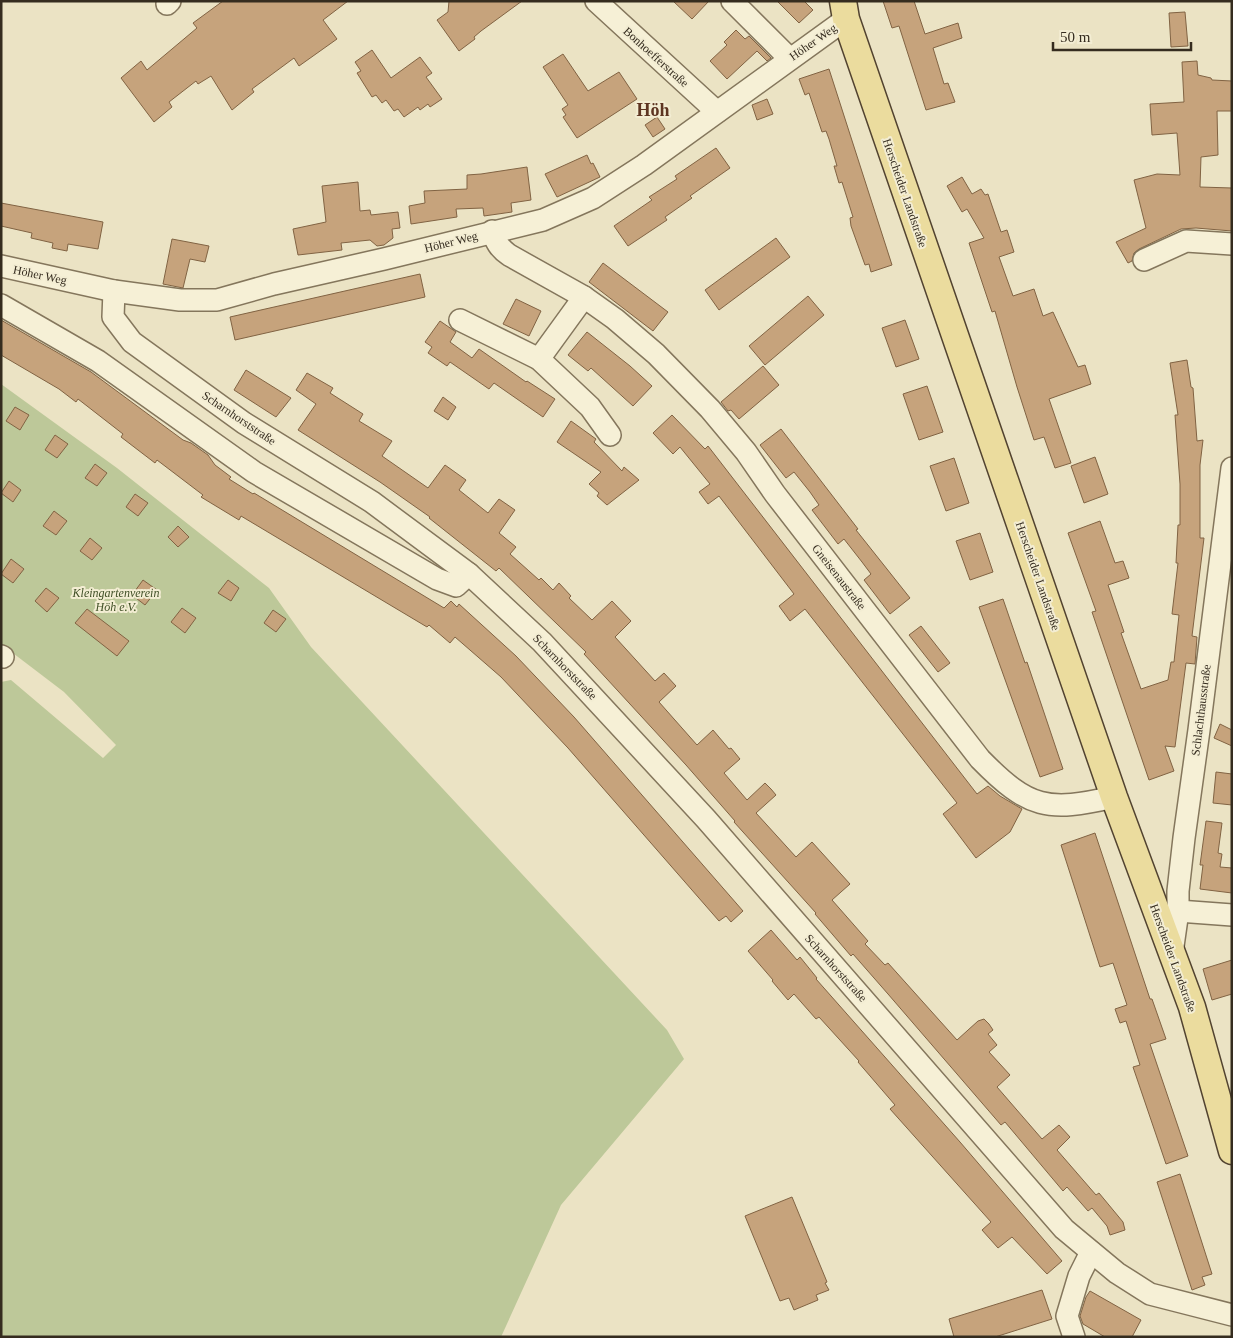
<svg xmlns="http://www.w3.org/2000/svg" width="1233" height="1338" viewBox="0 0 1233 1338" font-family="Georgia,serif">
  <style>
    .green { fill: #bdc899 }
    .building { fill: #c6a37c; stroke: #816343 }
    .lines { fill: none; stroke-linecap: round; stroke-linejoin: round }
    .minor-casing { stroke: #84765c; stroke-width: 24 }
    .major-casing { stroke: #524330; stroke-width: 29 }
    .minor { stroke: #f6f0d6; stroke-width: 21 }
    .major { stroke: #ebdc9e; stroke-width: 26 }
    .labels { text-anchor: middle; stroke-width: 4; stroke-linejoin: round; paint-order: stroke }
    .street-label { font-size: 12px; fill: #352c1f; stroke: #f3edd3 }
    .park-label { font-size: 12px; font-style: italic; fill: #415027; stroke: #f3edd3 }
    .district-label { font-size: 18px; font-weight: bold; fill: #5e3521; stroke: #f3edd3 }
  </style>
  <rect width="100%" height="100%" fill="#ebe3c4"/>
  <!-- green -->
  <polygon class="green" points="1,384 117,468 269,588 311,647 667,1030 684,1059 561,1205 501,1337 1,1337 1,682 11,680 103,758 116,745 64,692 1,644"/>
  <!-- building -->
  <g class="building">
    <polygon points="223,1 348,1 323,20 337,39 299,66 294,58 252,89 254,92 232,110 211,76 198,84 196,81 169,102 172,107 154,122 121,78 141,61 147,70 197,28 193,23"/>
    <polygon points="449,1 522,1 481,31 474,37 475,39 459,51 437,20 448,12"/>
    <polygon points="673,1 709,1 692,19"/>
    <polygon points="777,1 804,1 813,10 799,23"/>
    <polygon points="883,1 914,1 925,34 958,23 962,38 933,48 944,84 948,83 955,102 926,110 899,26 892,28"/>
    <polygon points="1185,12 1188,46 1171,47 1169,13"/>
    <polygon points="736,30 745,39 749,36 771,58 767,61 757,51 727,79 710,61 727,45 724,42"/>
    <polygon points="372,50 391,78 420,57 432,73 426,77 442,99 430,107 428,104 420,110 418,107 404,117 398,109 394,111 386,100 382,103 376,95 372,97 357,73 361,71 355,62"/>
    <polygon points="563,54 588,91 619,72 637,99 577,138 563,117 566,115 562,109 568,105 543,67"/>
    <polygon points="1197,61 1198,75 1211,78 1212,80 1232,81 1232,111 1217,111 1218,155 1201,157 1200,187 1232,188 1232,231 1196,228 1181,229 1139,249 1134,253 1132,261 1128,263 1116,242 1146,228 1134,180 1157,174 1180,175 1177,133 1152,135 1150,104 1184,102 1182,62"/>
    <polygon points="829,69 892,265 871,272 869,264 865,265 851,226 850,218 853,217 842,182 839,183 834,166 837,166 829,139 826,131 822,132 809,93 805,95 799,79"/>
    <polygon points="767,99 773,114 757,120 752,105"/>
    <polygon points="657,117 665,129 653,137 645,125"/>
    <polygon points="716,148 730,168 690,196 692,198 665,217 667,220 628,246 614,226 652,200 649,197 677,179 675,176"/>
    <polygon points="587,155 591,164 593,163 600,177 557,197 545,174"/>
    <polygon points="527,167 531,200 511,203 512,212 484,216 483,208 456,209 457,217 411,224 409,206 425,203 424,191 467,189 467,175 481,174"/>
    <polygon points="962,177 972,194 981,189 985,195 988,194 1001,232 1007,230 1014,252 999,257 1013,296 1034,289 1043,316 1053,312 1078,367 1085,365 1091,384 1049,399 1071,463 1055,468 1044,437 1034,440 1017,387 995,311 992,312 969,243 984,238 967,209 962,212 947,186"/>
    <polygon points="358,182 360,211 370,210 371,215 398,212 400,228 392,229 393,238 384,245 377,246 370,240 341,243 342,250 298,255 293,229 326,222 322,186"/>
    <polygon points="1,203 103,222 98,249 68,244 67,251 52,248 53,243 31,238 32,233 1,226"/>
    <polygon points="776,238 790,257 719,310 705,290"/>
    <polygon points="172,239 209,246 205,262 190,259 183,288 163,284"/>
    <polygon points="603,263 668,312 653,331 589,282"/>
    <polygon points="420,274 425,297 235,340 230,317"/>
    <polygon points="808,296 824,315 765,365 749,346"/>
    <polygon points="516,299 541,311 529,336 503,324"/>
    <polygon points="1,320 91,372 183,440 191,443 208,455 215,465 231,477 229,479 253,494 254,493 444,608 451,601 457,607 459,604 516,656 574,717 743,911 731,922 726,916 719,921 568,748 501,677 455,637 450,643 429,625 427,627 241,516 239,520 201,497 203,495 157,460 155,463 121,437 123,434 78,399 76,402 59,389 1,355"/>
    <polygon points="905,320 919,359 896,367 882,328"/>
    <polygon points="440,321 456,332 450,342 472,358 479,349 526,382 527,381 555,399 543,417 494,383 489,389 450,362 447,366 428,353 432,347 425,342"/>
    <polygon points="587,332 630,366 652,386 633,406 591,368 588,371 568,355"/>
    <polygon points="1187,360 1191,387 1193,388 1197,441 1203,440 1200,465 1200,538 1204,538 1192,636 1197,637 1195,664 1186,663 1175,747 1165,746 1174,771 1149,780 1092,612 1096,611 1068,533 1100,521 1115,563 1123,561 1129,578 1108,585 1124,632 1121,633 1141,689 1168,680 1171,662 1174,662 1179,615 1172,614 1178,563 1176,563 1178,525 1180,525 1180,484 1175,415 1178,415 1170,363"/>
    <polygon points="763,366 779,385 739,419 731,410 728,411 721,402"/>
    <polygon points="246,370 291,398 276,417 234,390"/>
    <polygon points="307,373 333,388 330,393 363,414 359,421 392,441 382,456 428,488 445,465 466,480 459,490 488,513 499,499 515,510 499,533 516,547 510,554 539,580 541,578 553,590 559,583 571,596 569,598 592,620 612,601 631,621 615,637 655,681 664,673 676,686 659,702 697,745 713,730 729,749 731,748 740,759 724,773 747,800 765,783 771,789 776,795 756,813 796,857 812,842 850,884 832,900 868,941 865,944 885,965 888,963 957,1040 978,1021 984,1019 989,1024 993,1030 988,1034 997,1045 989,1052 1010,1075 997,1087 1042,1139 1059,1125 1070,1137 1057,1150 1096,1195 1099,1193 1123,1222 1125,1230 1110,1235 1107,1226 1092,1208 1088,1211 1067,1187 1063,1191 1005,1122 1001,1125 888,994 853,954 851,956 815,914 816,913 734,822 735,821 686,765 584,654 586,652 499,568 496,571 429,518 430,517 380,482 298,430 316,404 296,390"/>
    <polygon points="927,386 943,432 919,440 903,394"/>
    <polygon points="443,397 456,407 448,420 434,411"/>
    <polygon points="15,407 29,415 20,430 6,421"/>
    <polygon points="672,415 705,449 708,446 977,794 988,786 1000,796 1022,809 1010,832 976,858 943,814 957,803 805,609 790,621 779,606 794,594 719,496 708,504 699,492 710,484 680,447 673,454 653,433"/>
    <polygon points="571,421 596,439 594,442 622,471 624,467 639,480 607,505 597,496 599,493 589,484 601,472 557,442"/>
    <polygon points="781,429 858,529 856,530 910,598 890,614 864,580 871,574 862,562 844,539 838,544 812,510 819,505 810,492 794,472 786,478 760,445"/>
    <polygon points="55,435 68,444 57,458 45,450"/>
    <polygon points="1095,457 1108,494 1084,503 1071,466"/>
    <polygon points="954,458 969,503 946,511 930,466"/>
    <polygon points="95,464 107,473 97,486 85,478"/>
    <polygon points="9,481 21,490 13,502 1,493"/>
    <polygon points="135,494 148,503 138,516 126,507"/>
    <polygon points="54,511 67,521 56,535 43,526"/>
    <polygon points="178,526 189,537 178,547 168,537"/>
    <polygon points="980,533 993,572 970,580 956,541"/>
    <polygon points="90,538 102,548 92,560 80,551"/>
    <polygon points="11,559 24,569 13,583 1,574"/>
    <polygon points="143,580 157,590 145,605 132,595"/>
    <polygon points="228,580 239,588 231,601 218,593"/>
    <polygon points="46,588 59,598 47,612 35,601"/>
    <polygon points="1003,599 1025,663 1027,662 1063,769 1040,777 979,607"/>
    <polygon points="182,608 196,618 185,633 171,622"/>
    <polygon points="87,609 129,641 117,656 75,623"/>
    <polygon points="273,610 286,619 276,632 264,623"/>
    <polygon points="921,626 950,663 938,672 909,635"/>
    <polygon points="1220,724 1232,730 1232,746 1214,738"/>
    <polygon points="1216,772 1232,774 1232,805 1213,803"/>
    <polygon points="1206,821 1222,823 1218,853 1222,854 1220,867 1232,868 1232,893 1200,889 1203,865 1200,865"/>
    <polygon points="1095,833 1150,999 1152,999 1166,1039 1150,1044 1188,1156 1166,1164 1133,1067 1140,1065 1126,1021 1120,1023 1115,1009 1127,1005 1113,963 1100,967 1061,845"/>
    <polygon points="771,930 797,960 800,957 817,978 816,979 960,1142 1062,1261 1047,1274 1012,1237 998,1248 982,1230 991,1222 890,1109 895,1105 858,1062 859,1061 819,1017 816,1019 794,994 788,1000 772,981 773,980 748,951"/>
    <polygon points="1232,960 1232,994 1212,1000 1203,969"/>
    <polygon points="1180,1174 1212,1274 1202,1277 1205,1285 1192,1290 1157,1182"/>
    <polygon points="792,1197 827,1282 825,1283 829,1290 816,1295 818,1300 794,1310 789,1298 780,1301 745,1216"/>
    <polygon points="1042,1290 1052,1319 995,1337 954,1337 949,1319"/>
    <polygon points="1090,1291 1141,1320 1132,1337 1105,1337 1083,1324 1080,1316 1086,1297"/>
  </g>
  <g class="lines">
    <!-- minor casing -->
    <g class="minor-casing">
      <g id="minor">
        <polyline points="596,1 717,112"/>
        <polyline points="732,1 789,58"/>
        <polyline points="167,4 170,1"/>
        <path d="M492,231C496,242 499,248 509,255L584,297L615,319L656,354L710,409L746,452L775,494L980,759C1029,809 1047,812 1114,797"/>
        <polyline points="1144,260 1186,241 1232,244"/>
        <polyline points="1,266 114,291 180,300 217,300 274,284 384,259 543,220 593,198 644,165 846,19"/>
        <polyline points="114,291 113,317 132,342 244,423 372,502 469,574 542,642 706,819 1064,1229 1117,1273 1150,1294 1232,1315"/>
        <polyline points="1,305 98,361 254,472 437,579 456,586 469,574"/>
        <polyline points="460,320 539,359 590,407 610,435"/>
        <polyline points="539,359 584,297"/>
        <polyline points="1,656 3,657"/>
        <polyline points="1178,911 1232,915"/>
        <polyline points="1172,953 1178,911 1178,891 1184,838 1199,730 1232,468"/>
        <polyline points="1074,1337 1067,1316 1079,1276 1091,1252"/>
      </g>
    </g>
    <!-- major casing -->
    <g class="major-casing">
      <polyline id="major" points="843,1 846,19 1114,797 1192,1007 1232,1151"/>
    </g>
    <!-- minor -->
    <use href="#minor" class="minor"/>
    <!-- major -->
    <use href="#major" class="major"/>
  </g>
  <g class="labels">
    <!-- street labels -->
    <g class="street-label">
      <text transform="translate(813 42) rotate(-35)" y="4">Höher Weg</text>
      <text transform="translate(656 57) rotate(42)" y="4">Bonhoefferstraße</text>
      <text transform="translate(905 193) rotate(71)" y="4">Herscheider Landstraße</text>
      <text transform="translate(451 242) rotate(-14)" y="4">Höher Weg</text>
      <text transform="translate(40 275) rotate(12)" y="4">Höher Weg</text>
      <text transform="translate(239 418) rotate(34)" y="4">Scharnhorststraße</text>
      <text transform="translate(1038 576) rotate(71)" y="4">Herscheider Landstraße</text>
      <text transform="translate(839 577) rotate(52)" y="4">Gneisenaustraße</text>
      <text transform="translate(565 667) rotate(46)" y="4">Scharnhorststraße</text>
      <text transform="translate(1201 710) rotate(-83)" y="4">Schlachthausstraße</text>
      <text transform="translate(1173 958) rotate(70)" y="4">Herscheider Landstraße</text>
      <text transform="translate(836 968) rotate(48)" y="4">Scharnhorststraße</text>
    </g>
    <!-- park labels -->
    <g class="park-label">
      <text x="116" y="597">Kleingartenverein<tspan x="116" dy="14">Höh e.V.</tspan></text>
    </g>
    <!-- district labels -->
    <g class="district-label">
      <text x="653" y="116">Höh</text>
    </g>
  </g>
  <!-- border -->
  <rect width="1233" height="1338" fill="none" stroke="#352c1f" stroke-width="5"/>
  <!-- scale -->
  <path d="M1053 42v8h138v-8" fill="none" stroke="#352c1f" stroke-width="2.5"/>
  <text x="1060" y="42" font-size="15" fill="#352c1f" stroke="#f3edd3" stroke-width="4" paint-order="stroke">50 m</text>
</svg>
